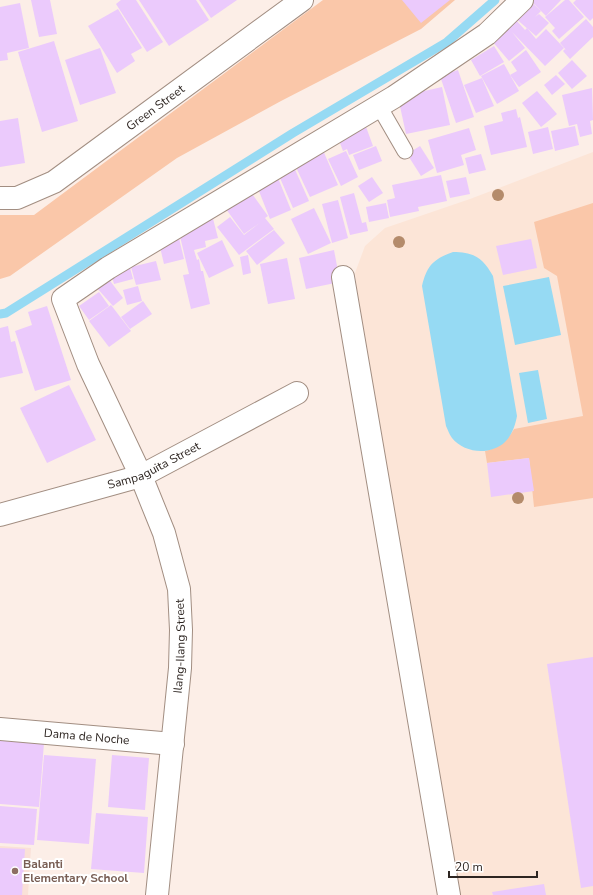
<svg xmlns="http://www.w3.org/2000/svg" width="593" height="895" viewBox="0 0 593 895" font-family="'Nunito Sans',sans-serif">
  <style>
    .built { fill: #fce5d7 }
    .education { fill: #fae1d8 }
    .green { fill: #fac7a9 }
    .water { fill: #96daf3 }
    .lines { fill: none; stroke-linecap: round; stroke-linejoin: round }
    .stream { stroke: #96daf3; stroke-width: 9 }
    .building { fill: #ebcafc }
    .lane-casing { stroke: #a28e82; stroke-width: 17 }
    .street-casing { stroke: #a28e82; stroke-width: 24 }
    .lane { stroke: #fff; stroke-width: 15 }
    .street { stroke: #fff; stroke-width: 22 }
    .tree { fill: #b48b6b }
    .education-dot { fill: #8d6e63; stroke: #fff; stroke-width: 1.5 }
    .labels { text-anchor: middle; stroke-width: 4; stroke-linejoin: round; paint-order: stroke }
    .street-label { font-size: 12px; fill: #2d2521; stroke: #fff }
    .education-label { font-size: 12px; font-weight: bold; fill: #785e54; stroke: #fff; text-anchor: start }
  </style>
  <rect width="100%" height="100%" fill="#fceee7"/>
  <!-- built -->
  <polygon class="built" points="593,152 593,895 456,895 362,330 355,273 365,246 385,228 470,199"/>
  <!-- education -->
  <polygon class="education" points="0,846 31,848 28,895 0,895"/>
  <!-- green -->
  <g class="green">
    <polygon points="323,0 455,0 421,29 281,101 177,158 10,276 0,279 0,215 34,215"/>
    <path d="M593,203V498L534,507L529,458L487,463L485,451C498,448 508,440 514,429L583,416L557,276L544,268L534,222Z"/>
  </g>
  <!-- water -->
  <g class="water">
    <path d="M453,252C474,252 483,258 493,276L517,416C515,426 512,435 505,442C490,456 464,453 452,438C449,434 448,430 446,426L422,286C427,266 433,259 453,252Z"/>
    <polygon points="549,277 561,335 515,345 503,286"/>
    <polygon points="538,370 547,419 528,423 519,373"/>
  </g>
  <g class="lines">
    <!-- stream -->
    <polyline class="stream" points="0,314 6,313 293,133 447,42 495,0"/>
  </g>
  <!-- building -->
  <g class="building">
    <polygon points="31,0 50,0 57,34 39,37"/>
    <polygon points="121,0 136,0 163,42 147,52 116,4"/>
    <polygon points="139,0 196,0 209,20 169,46"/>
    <polygon points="199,0 237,0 211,18"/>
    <polygon points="402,0 450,0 421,23"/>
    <polygon points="530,0 561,0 546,16"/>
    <polygon points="565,0 569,0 584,17 559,39 552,31 555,28 545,17"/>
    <polygon points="576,0 593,0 593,18 590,21 573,3"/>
    <polygon points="530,1 541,11 535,17 539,14 549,23 536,36 514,17"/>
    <polygon points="20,3 29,48 7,53 8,60 0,61 0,7"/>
    <polygon points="118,9 142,48 131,54 135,61 117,73 88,26"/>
    <polygon points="586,19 593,27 593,37 570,59 563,51 565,49 567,51 560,43"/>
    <polygon points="516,20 525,30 527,28 536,39 546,29 564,48 545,66 512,32 525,48 509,61 492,41"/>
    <polygon points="54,41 78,121 42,132 18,52"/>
    <polygon points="494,46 504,62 480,76 471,60"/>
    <polygon points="100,48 116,93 80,105 65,60"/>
    <polygon points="526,50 541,72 519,87 510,75 517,71 511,62"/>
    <polygon points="572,60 587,76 572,89 558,73"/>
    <polygon points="504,64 519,91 497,104 481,76"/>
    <polygon points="458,70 474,117 456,123 440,76"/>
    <polygon points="556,75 565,84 552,95 544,85"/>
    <polygon points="482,78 494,106 476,113 464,85"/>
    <polygon points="442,87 450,125 406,134 398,97"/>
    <polygon points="592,88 593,120 590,121 592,134 580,137 577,124 569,126 562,95"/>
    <polygon points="537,91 557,114 541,127 522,103"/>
    <polygon points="516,109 518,118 520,117 527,147 491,155 484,126 503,121 501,113"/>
    <polygon points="18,118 25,163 0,167 0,121"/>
    <polygon points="365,124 373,146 349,155 347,149 343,151 337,135"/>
    <polygon points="575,126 579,145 555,151 551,131"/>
    <polygon points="548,127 553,149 533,154 528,132"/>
    <polygon points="469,128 476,150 461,155 464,165 437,173 428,140"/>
    <polygon points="376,146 382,161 359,170 353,155"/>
    <polygon points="420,146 434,168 421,176 407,154"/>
    <polygon points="322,148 338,185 310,197 293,161"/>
    <polygon points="346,151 358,177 341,186 328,159"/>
    <polygon points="481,154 486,170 469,174 465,158"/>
    <polygon points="293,165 309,201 293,208 277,171"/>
    <polygon points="276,173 291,210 270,219 255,181"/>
    <polygon points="441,175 447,201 418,207 419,211 390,217 387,200 395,198 392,185"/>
    <polygon points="372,177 383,193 369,202 358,186"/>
    <polygon points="466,177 470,194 450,198 446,181"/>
    <polygon points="250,191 268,216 265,218 274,229 239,255 217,227 230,217 244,235 261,222 244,234 226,209"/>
    <polygon points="354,193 362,223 366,222 368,231 350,235 340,197"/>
    <polygon points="338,200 348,238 332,243 322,204"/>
    <polygon points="386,203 389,218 369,222 366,207"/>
    <polygon points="314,208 331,243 308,254 291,219"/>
    <polygon points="211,211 218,238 205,241 206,247 194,250 197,260 199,259 201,271 203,271 210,304 191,309 183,275 189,274 178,228 200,222 202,227 198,214"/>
    <polygon points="274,230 285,243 257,265 246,251"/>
    <polygon points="178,234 184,259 164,264 158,239"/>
    <polygon points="531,239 537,268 503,275 496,246"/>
    <polygon points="222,240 234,266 209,278 197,253"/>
    <polygon points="334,250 340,282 306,289 299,258"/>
    <polygon points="248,255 251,273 243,275 240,257"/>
    <polygon points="287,258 295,299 268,304 260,264"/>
    <polygon points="156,261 161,280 136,285 131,267"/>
    <polygon points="129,264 133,279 114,284 110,269"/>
    <polygon points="108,278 123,298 113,306 96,287"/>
    <polygon points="138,286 142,301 127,305 123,290"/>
    <polygon points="99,292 109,306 89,320 79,306"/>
    <polygon points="143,301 152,314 130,329 121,317"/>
    <polygon points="111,305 131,331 109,347 89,321"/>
    <polygon points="47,306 71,380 35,391 15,331 32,325 28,312"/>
    <polygon points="8,326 11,342 15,341 23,373 0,378 0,328"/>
    <polygon points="69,385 96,440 47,463 20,408"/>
    <polygon points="529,458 534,491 491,497 487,463"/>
    <polygon points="593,657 593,886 581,888 547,664"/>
    <polygon points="0,739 44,743 39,807 0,804"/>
    <polygon points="44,755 96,759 89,844 37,840"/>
    <polygon points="112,755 149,758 145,810 108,807"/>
    <polygon points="0,806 37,809 34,845 0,843"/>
    <polygon points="96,813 148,817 144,873 91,869"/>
    <polygon points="0,848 25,849 22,895 0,895"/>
    <polygon points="544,884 546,895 493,895 492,892"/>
  </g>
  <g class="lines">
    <!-- lane casing -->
    <g class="lane-casing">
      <polyline id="lane" points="379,106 405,151"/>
    </g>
    <!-- street casing -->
    <g class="street-casing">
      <g id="street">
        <path id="s1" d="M0,198H17L54,182L302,0"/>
        <polyline points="343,277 449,895"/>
        <path id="s2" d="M0,515L141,476L297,393"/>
        <path id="s3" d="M0,729L173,744"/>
        <path id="s4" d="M157,895L180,668L181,630L179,589L164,533L141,476L88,364L63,299L108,268L394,97L487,34L522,0"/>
      </g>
    </g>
    <!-- lane -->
    <use href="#lane" class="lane"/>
    <!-- street -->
    <use href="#street" class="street"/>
  </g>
  <!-- trees -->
  <g class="tree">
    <circle cx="498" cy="195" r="6"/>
    <circle cx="399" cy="242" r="6"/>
    <circle cx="518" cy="498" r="6"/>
  </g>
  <!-- markers -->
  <circle class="education-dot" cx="15" cy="871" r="4"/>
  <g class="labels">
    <!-- street labels -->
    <g class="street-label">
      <text dy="4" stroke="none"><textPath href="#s1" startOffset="183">Green Street</textPath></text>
      <text dy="4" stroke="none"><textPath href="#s2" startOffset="162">Sampaguita Street</textPath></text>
      <text dy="4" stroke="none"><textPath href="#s4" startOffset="250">Ilang-Ilang Street</textPath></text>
      <text dy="4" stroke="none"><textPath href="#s3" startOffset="87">Dama de Noche</textPath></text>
    </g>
    <!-- education labels -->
    <g class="education-label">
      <text x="23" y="868">Balanti<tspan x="23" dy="14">Elementary School</tspan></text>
    </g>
  </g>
  <!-- scale -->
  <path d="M449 871v6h88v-6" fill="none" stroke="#2d2521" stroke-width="2"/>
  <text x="455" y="871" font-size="12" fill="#2d2521" stroke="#ffffff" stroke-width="3" paint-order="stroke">20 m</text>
</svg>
